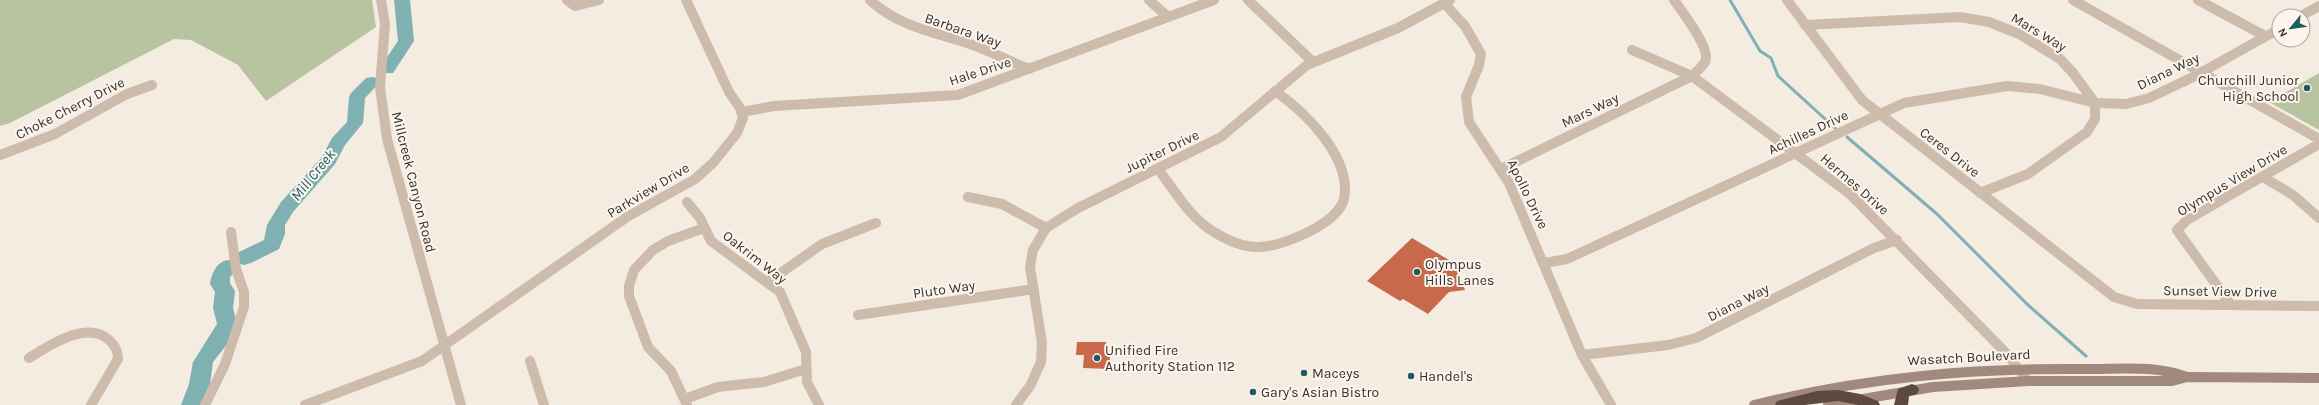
<svg xmlns="http://www.w3.org/2000/svg" width="2319" height="405" viewBox="0 0 2319 405" font-family="Karla,sans-serif">
  <style>
    .green { fill: #b8c4a0 }
    .lines { fill: none; stroke-linecap: round; stroke-linejoin: round }
    .stream { stroke: #7fb0b2; stroke-width: 3 }
    .river { fill: #7fb0b2; fill-rule: evenodd }
    .building { fill: #c8694b }
    .minor { stroke: #cdbbac; stroke-width: 10 }
    .tertiary { stroke: #cdbbac; stroke-width: 10 }
    .secondary { stroke: #a18a7d; stroke-width: 10 }
    .motorway { fill: #5c4a42; fill-rule: evenodd }
    .poi-dot { fill: #1f5a5e; stroke: #fbf5ee; stroke-width: 1.5 }
    .labels { text-anchor: middle; stroke-width: 4; stroke-linejoin: round; paint-order: stroke }
    .street-label { font-size: 14px; fill: #3b302b; stroke: #fbf5ee }
    .poi-label { font-size: 14px; fill: #3b302b; stroke: #fbf5ee; text-anchor: start }
    .water-label { font-size: 15px; font-style: italic; fill: #1f5a5e; stroke: #fbf5ee }
  </style>
  <rect width="100%" height="100%" fill="#f4ebe1"/>
  <!-- green -->
  <g class="green">
    <polygon points="0,0 372,0 376,27 266,101 238,65 191,40 174,39 10,123 0,126"/>
    <polygon points="2319,73 2319,130 2269,102"/>
  </g>
  <g class="lines">
    <!-- stream -->
    <g class="stream">
      <polyline points="1730,0 1760,51 1771,58 1778,76 1835,128"/>
      <polyline points="1847,137 1937,214 2028,305 2086,356"/>
    </g>
    <!-- river -->
    <g class="river">
      <polygon points="394,0 410,0 414,41 393,73 381,73 379,69 398,41"/>
      <path d="M372,77L378,78L380,82L365,98L363,123L345,145L335,164L293,212L285,225V234L279,249L251,263L244,265L238,263L239,266L230,277V283L235,291L233,308L237,324L228,343L213,362L210,384L201,405H181L189,384L193,362L217,324L213,308L215,292L210,284C212,270 220,256 236,261L235,258L237,253L264,240L267,225L281,202L322,157L332,138L347,122L349,97L351,93L366,78Z"/>
    </g>
  </g>
  <!-- building -->
  <g class="building">
    <polygon points="1412,238 1454,263 1465,290 1449,292 1428,314 1403,299 1400,301 1367,281"/>
    <polygon points="1077,342 1106,342 1105,355 1110,355 1109,369 1083,368 1084,355 1076,355"/>
  </g>
  <g class="lines">
    <!-- minor -->
    <g class="minor">
      <polyline points="567,0 575,6 599,0"/>
      <path d="M870,0C899,27 934,32 970,44C990,51 1009,61 1029,69"/>
      <polyline points="1149,0 1168,17"/>
      <polyline points="1248,0 1313,62"/>
      <path d="M1674,0C1682,12 1712,49 1705,62C1702,67 1696,72 1692,76L1850,194L2005,352L2028,381"/>
      <polyline points="1787,0 1862,100 2114,297 2137,304 2319,306"/>
      <polyline points="2198,0 2265,36"/>
      <polyline points="1444,3 1465,26 1481,54 1479,65 1466,97 1469,122 1509,183 1582,355 1611,405"/>
      <polyline points="2301,16 2319,6"/>
      <polyline points="1805,25 1960,17 1989,22 2019,34 2060,59 2073,73 2095,103"/>
      <polyline points="1632,50 1692,76"/>
      <polyline points="742,112 774,106 958,95 1214,0"/>
      <polyline points="0,155 55,134 127,94 152,85"/>
      <path d="M1158,169C1175,191 1190,218 1214,232C1227,240 1242,247 1257,247C1280,248 1338,224 1344,199C1352,157 1305,112 1275,91"/>
      <polyline points="1501,169 1692,76"/>
      <polyline points="2263,177 2293,195 2319,218"/>
      <polyline points="1980,193 2028,174 2087,132 2095,119 2095,103 2126,104 2149,98 2193,77 2279,29"/>
      <polyline points="968,197 1002,204 1046,228"/>
      <polyline points="687,202 700,218 711,241 780,292 806,352 807,382 819,405"/>
      <polyline points="1545,263 1567,259 1904,103 2007,86 2040,89 2095,103"/>
      <polyline points="768,282 822,244 876,223"/>
      <polyline points="2231,305 2177,230 2187,220 2319,144"/>
      <polyline points="858,315 1034,289"/>
      <polyline points="1582,355 1668,345 1696,338 1874,248 1897,240"/>
      <path d="M29,358C50,345 87,320 109,340C115,345 118,352 118,359L91,405"/>
      <polyline points="530,361 544,405"/>
      <polyline points="685,399 718,387 764,382 806,369"/>
      <polyline points="205,405 225,364 244,307 244,292 236,269 231,232"/>
      <polyline points="305,405 422,361 627,217 695,179 713,163 737,133 743,118 740,108 729,92 686,0"/>
      <polyline points="687,405 671,371 648,347 629,296 629,286 634,270 653,250 668,241 704,228"/>
    </g>
    <!-- tertiary -->
    <g class="tertiary">
      <polyline points="381,0 385,24 380,87 387,139 461,405"/>
      <polyline points="2073,0 2319,139"/>
      <polyline points="1016,405 1030,386 1041,362 1042,343 1030,267 1033,250 1046,228 1078,208 1221,137 1307,65 1398,28 1450,0"/>
    </g>
    <!-- secondary -->
    <g class="secondary">
      <path d="M1754,405C1866,377 1973,368 2088,369C2121,369 2156,365 2187,377"/>
      <polyline points="1828,405 1933,387 2028,381 2172,381 2187,377 2319,378"/>
    </g>
    <!-- motorway -->
    <g class="motorway">
      <polygon points="1912,384 1917,386 1919,390 1917,394 1909,396 1908,405 1894,405 1898,389"/>
      <polygon points="1838,390 1860,394 1878,401 1880,405 1858,405 1838,401 1805,405 1775,405 1777,401 1817,391"/>
    </g>
  </g>
  <!-- markers -->
  <g class="poi-dot">
    <circle cx="2307" cy="88" r="4"/>
    <circle cx="1417" cy="272" r="4"/>
    <circle cx="1097" cy="358" r="4"/>
    <circle cx="1304" cy="373" r="4"/>
    <circle cx="1411" cy="376" r="4"/>
    <circle cx="1253" cy="392" r="4"/>
  </g>
  <g class="labels">
    <!-- street labels -->
    <g class="street-label">
      <text transform="translate(963 30) rotate(19)" y="5">Barbara Way</text>
      <text transform="translate(2039 32) rotate(31)" y="5">Mars Way</text>
      <text transform="translate(980 71) rotate(-18)" y="5">Hale Drive</text>
      <text transform="translate(2168 71) rotate(-26)" y="5">Diana Way</text>
      <text transform="translate(70 108) rotate(-27)" y="5">Choke Cherry Drive</text>
      <text transform="translate(1590 110) rotate(-26)" y="5">Mars Way</text>
      <text transform="translate(1808 132) rotate(-25)" y="5">Achilles Drive</text>
      <text transform="translate(1162 151) rotate(-26)" y="5">Jupiter Drive</text>
      <text transform="translate(1950 152) rotate(38)" y="5">Ceres Drive</text>
      <text transform="translate(2232 180) rotate(-31)" y="5">Olympus View Drive</text>
      <text transform="translate(414 182) rotate(76)" y="5">Millcreek Canyon Road</text>
      <text transform="translate(1855 184) rotate(41)" y="5">Hermes Drive</text>
      <text transform="translate(648 190) rotate(-31)" y="5">Parkview Drive</text>
      <text transform="translate(1528 194) rotate(64)" y="5">Apollo Drive</text>
      <text transform="translate(755 257) rotate(38)" y="5">Oakrim Way</text>
      <text transform="translate(944 289) rotate(-8)" y="5">Pluto Way</text>
      <text transform="translate(2220 291) rotate(1)" y="5">Sunset View Drive</text>
      <text transform="translate(1738 302) rotate(-27)" y="5">Diana Way</text>
      <text transform="translate(1969 357) rotate(-3)" y="5">Wasatch Boulevard</text>
    </g>
    <!-- poi labels -->
    <g class="poi-label">
      <text x="2299" y="85" text-anchor="end">Churchill Junior<tspan x="2299" dy="16">High School</tspan></text>
      <text x="1425" y="269">Olympus<tspan x="1425" dy="16">Hills Lanes</tspan></text>
      <text x="1105" y="355">Unified Fire<tspan x="1105" dy="16">Authority Station 112</tspan></text>
      <text x="1312" y="378">Maceys</text>
      <text x="1419" y="381">Handel's</text>
      <text x="1261" y="397">Gary's Asian Bistro</text>
    </g>
    <!-- water labels -->
    <g class="water-label">
      <text transform="translate(313 175) rotate(-51)" y="5">Mill Creek</text>
    </g>
  </g>
  <!-- north arrow -->
  <g transform="translate(2291 28) rotate(241)"><circle r="19" fill="#fbf5ee" stroke="#aea6a0"/>
  <path d="M0-3L7 15L0 10L-7 15Z" fill="#1f5a5e"/>
  <text y="-6" font-size="11" font-weight="bold" text-anchor="middle" fill="#3b302b">N</text>
  </g>
</svg>
